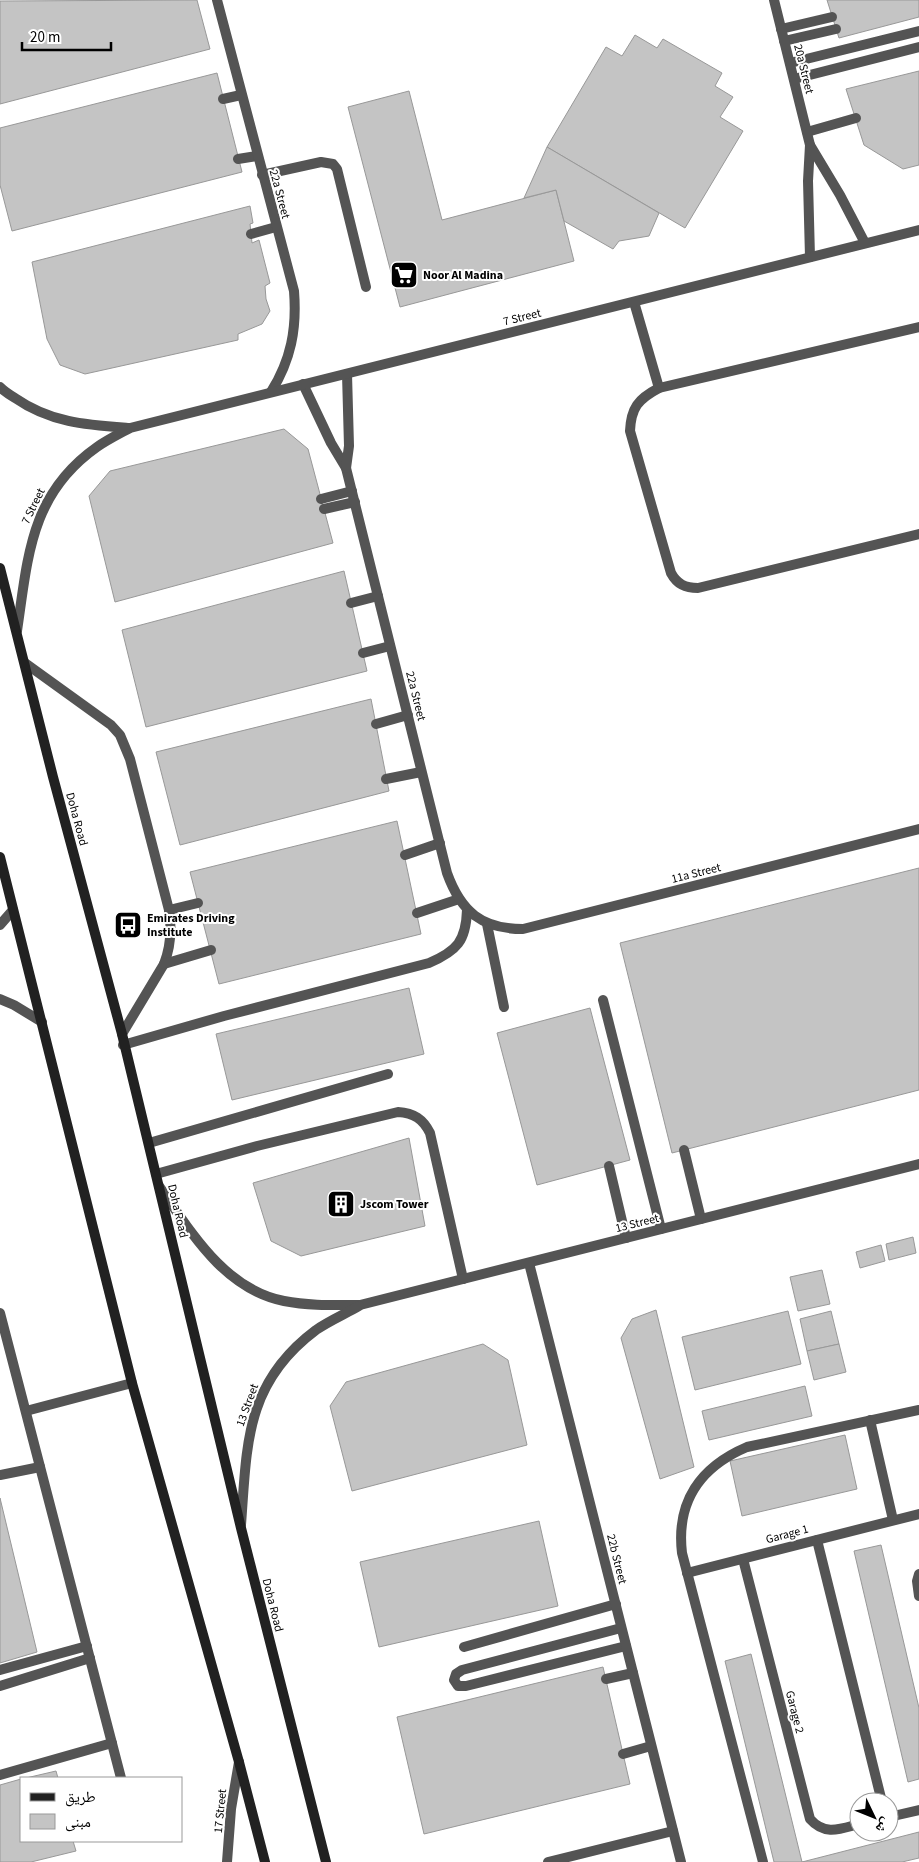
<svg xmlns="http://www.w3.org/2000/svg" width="919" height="1862" viewBox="0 0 919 1862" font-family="'Source Sans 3','Noto Naskh Arabic',sans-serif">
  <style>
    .building { fill: #c4c4c4; stroke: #989898 }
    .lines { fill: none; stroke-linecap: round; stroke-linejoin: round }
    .service { stroke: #545454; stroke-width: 10 }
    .minor { stroke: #545454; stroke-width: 10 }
    .secondary { stroke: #212121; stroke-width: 10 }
    .labels { text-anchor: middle; stroke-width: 4; stroke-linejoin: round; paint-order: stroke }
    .street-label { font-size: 12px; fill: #000; stroke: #fff }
    .poi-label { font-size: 12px; font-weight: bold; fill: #000; stroke: #fff; text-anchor: start }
  </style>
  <rect width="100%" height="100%" fill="#fff"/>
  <!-- building -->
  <g class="building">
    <polygon points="197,0 210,49 0,104 0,1"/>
    <polygon points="827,0 919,0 919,17 839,38"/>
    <polygon points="635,35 657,48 663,39 722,73 715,86 733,97 720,117 743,131 685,228 547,147 606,47 622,56"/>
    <polygon points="919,71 919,165 903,169 864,145 846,89"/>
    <polygon points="217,73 242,172 12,231 0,185 0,128"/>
    <polygon points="409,91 442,220 556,190 574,261 400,307 348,107"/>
    <polygon points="547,147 659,213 649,236 619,241 613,249 564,221 556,190 524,198"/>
    <polygon points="250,206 253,223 250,224 252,243 259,240 270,283 265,286 266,299 270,311 262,324 238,334 238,340 85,374 60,365 47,339 32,262"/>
    <polygon points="284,429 308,449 333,543 115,602 89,496 110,471"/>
    <polygon points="344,571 367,671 146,727 122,630"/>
    <polygon points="371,699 389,791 180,845 156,752"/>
    <polygon points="397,821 421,934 219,984 190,872"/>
    <polygon points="919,868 919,1090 672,1153 620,943"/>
    <polygon points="409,988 424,1054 232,1100 216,1034"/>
    <polygon points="590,1008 630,1160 537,1185 497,1033"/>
    <polygon points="409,1138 425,1226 301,1256 271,1241 253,1183"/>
    <polygon points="913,1237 916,1253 889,1260 886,1244"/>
    <polygon points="881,1245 885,1261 860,1268 856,1252"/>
    <polygon points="822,1270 830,1304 798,1311 790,1277"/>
    <polygon points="656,1310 694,1467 660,1479 621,1338 632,1319"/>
    <polygon points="788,1311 801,1364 695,1390 682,1337"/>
    <polygon points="831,1311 839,1344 807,1351 800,1319"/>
    <polygon points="483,1344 508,1360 527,1445 352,1491 330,1406 346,1382"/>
    <polygon points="839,1344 846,1372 814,1380 807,1351"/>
    <polygon points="805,1386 812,1416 709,1440 702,1411"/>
    <polygon points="845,1435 857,1489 742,1516 730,1461"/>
    <polygon points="0,1498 37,1652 0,1663"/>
    <polygon points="539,1521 558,1606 379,1647 360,1562"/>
    <polygon points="881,1545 919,1708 919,1779 908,1782 854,1551"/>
    <polygon points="751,1654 802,1862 774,1862 725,1661"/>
    <polygon points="603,1667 630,1784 424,1834 397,1717"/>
    <polygon points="56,1771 58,1778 26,1778"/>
    <polygon points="21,1779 21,1841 73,1841 76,1851 31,1862 0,1862 0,1785"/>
    <polygon points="919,1832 919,1858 902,1862 802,1862"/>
  </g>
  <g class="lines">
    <!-- service -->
    <g class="service">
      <polyline points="781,29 832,17"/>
      <polyline points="784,41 836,29"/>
      <polyline points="790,63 919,31"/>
      <polyline points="794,79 919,47"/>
      <polyline points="223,99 241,95"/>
      <polyline points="807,132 856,118"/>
      <polyline points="238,159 257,156"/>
      <polyline points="262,175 321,162 333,164 337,169 366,287"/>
      <polyline points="251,234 276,227"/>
      <polyline points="634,302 659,388"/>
      <path d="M919,327L659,388C638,399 631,408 630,431L671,573C677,584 685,588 698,588L919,534"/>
      <polyline points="321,499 352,491"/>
      <polyline points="324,509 355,502"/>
      <polyline points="351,603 378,596"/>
      <polyline points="363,653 390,646"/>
      <path d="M25,663L111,725L120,735L130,759L169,910C172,929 171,946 164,964L122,1034"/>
      <polyline points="376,724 408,715"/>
      <polyline points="386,779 421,772"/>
      <polyline points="405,855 440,843"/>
      <polyline points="169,910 198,903"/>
      <polyline points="417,913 459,899"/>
      <polyline points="487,924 504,1007"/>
      <polyline points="164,964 211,950"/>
      <polyline points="603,1000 661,1229"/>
      <path d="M123,1045L224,1016L429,963C457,951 466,941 467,910"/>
      <polyline points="149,1143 388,1074"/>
      <polyline points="684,1150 701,1219"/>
      <polyline points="609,1166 626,1238"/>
      <path d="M156,1174L257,1146L398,1112C414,1113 423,1119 430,1133L463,1279"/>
      <polyline points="0,1313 121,1778"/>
      <polyline points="26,1411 132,1383"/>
      <polyline points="870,1420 893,1520"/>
      <polyline points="0,1475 40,1467"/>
      <polyline points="817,1540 882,1802"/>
      <path d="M743,1559L810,1819C825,1836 840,1829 859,1824"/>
      <polyline points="687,1573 919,1514"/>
      <polyline points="919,1574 917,1581 919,1596"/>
      <polyline points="621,1628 462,1670 456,1674 454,1680 458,1686 466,1686 626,1646"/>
      <polyline points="464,1647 616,1604"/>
      <polyline points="0,1670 87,1646"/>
      <polyline points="606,1679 633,1673"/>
      <polyline points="0,1686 90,1658"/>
      <polyline points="623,1754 651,1746"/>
      <polyline points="889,1817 919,1810"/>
      <path d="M763,1862L682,1553C676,1502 700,1467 747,1447L919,1410"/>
    </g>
    <!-- minor -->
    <g class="minor">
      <path d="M217,0L294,291C297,329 291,360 271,392"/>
      <polyline points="774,0 810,145 808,181 810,257"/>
      <polyline points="810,145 840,195 865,243"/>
      <path d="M303,384L331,443L346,468L447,873C461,912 482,929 523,929L919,829"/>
      <path d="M0,387C4,391 10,395 15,398C51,423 87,425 129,428"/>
      <polyline points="346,468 349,446 347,374"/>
      <path d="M17,631C28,557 30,494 97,447C107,440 119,434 130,428L919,230"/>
      <polyline points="0,925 13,910"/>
      <polyline points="0,999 14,1005 42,1022"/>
      <path d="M159,1186C191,1232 224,1289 284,1301C310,1306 335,1305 360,1305L919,1164"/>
      <polyline points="529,1263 681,1862"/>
      <path d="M241,1525C247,1444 245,1383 316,1330C329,1321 345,1314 359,1306"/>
      <polyline points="0,1775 112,1743"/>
      <polyline points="227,1862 231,1809 239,1762"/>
      <polyline points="548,1862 673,1831"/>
    </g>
    <!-- secondary -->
    <g class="secondary">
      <polyline points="0,568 53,777 122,1034 241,1528 326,1862"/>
      <polyline points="0,857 132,1383 239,1762 265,1862"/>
    </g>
  </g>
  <!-- icons -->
  <defs>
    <g id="supermarket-square" transform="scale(1.4375)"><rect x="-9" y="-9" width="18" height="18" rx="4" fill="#000" stroke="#fff"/><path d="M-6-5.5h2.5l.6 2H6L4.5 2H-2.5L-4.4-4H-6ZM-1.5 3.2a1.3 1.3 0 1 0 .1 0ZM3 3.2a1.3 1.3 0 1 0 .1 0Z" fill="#fff"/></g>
    <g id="bus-square" transform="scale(1.4375)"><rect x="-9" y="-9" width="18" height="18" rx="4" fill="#000" stroke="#fff"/><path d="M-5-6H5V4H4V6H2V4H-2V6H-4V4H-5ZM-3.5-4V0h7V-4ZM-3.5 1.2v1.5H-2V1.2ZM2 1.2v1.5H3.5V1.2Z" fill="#fff"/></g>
    <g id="building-square" transform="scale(1.4375)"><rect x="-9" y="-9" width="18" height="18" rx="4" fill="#000" stroke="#fff"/><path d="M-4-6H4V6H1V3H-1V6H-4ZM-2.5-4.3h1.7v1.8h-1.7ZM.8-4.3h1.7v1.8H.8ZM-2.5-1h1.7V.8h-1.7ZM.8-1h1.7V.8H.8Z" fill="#fff"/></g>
  </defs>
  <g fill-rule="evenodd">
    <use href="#supermarket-square" x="404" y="275"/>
    <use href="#bus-square" x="128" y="925"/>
    <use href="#building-square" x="341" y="1204"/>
  </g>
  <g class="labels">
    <!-- street labels -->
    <g class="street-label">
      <text transform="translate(804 69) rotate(76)" y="4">20a Street</text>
      <text transform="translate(280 194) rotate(75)" y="4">22a Street</text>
      <text transform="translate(522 317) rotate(-14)" y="4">7 Street</text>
      <text transform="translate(33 506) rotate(-64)" y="4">7 Street</text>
      <text transform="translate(416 696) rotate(76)" y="4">22a Street</text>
      <text transform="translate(77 819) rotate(75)" y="4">Doha Road</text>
      <text transform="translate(696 873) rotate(-14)" y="4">11a Street</text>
      <text transform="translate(178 1211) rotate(77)" y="4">Doha Road</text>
      <text transform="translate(637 1223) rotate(-14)" y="4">13 Street</text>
      <text transform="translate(247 1405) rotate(-70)" y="4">13 Street</text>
      <text transform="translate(787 1534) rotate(-15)" y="4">Garage 1</text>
      <text transform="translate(617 1559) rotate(76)" y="4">22b Street</text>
      <text transform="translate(273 1605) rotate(76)" y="4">Doha Road</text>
      <text transform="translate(795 1712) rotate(76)" y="4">Garage 2</text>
      <text transform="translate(220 1811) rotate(-84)" y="4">17 Street</text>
    </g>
    <!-- poi labels -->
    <g class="poi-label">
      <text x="423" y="279">Noor Al Madina</text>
      <text x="147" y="922">Emirates Driving<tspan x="147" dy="14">Institute</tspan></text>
      <text x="360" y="1208">Jscom Tower</text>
    </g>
  </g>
  <!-- legend -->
  <rect x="20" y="1777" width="162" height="65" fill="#ffffff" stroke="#999999"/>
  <rect x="30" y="1793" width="25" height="8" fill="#212121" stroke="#999999"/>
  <text x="65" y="1802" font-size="15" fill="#000000">طريق</text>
  <rect x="30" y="1814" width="25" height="15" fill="#c4c4c4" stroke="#999999"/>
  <text x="65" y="1827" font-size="15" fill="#000000">مبنى</text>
  <!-- north arrow -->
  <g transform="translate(874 1817) rotate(133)"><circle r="24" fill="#ffffff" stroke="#999999"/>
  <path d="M0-4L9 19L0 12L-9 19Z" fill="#000000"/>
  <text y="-8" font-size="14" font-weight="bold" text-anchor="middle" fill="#000000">ش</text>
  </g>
  <!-- scale -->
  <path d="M22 42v8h89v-8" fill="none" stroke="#000000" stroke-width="2.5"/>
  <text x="30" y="42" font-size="15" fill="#000000" stroke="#ffffff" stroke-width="4" paint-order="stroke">20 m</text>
</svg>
